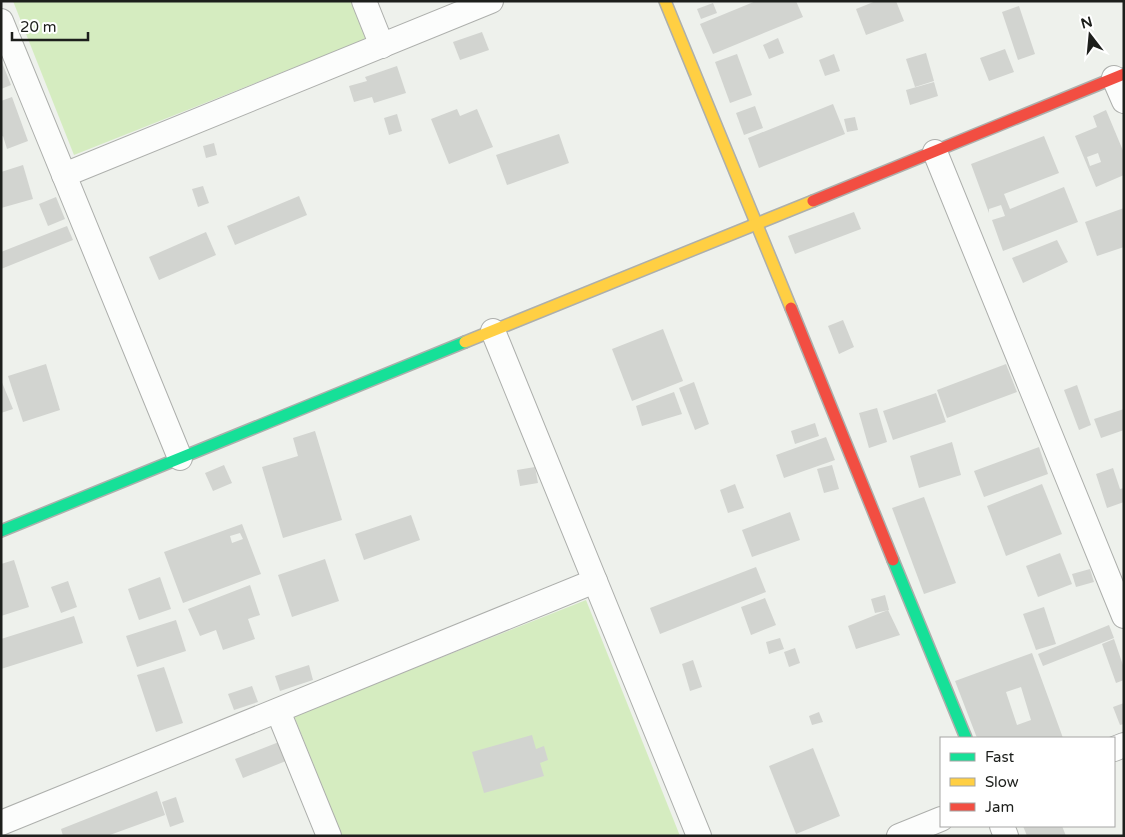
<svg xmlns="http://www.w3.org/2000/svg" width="1125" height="837" viewBox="0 0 1125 837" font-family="'Varela Round',sans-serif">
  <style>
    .green { fill: #d5ecc0 }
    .building { fill: #d2d4d0; fill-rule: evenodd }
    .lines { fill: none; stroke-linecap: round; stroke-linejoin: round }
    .street-casing { stroke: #adafac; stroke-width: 26 }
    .fast-casing { stroke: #adafac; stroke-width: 14 }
    .slow-casing { stroke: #adafac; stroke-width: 14 }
    .jam-casing { stroke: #adafac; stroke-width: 14 }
    .street { stroke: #fcfdfc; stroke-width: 24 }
    .fast { stroke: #16e098; stroke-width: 11 }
    .slow { stroke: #ffcf43; stroke-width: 11 }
    .jam { stroke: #f24e42; stroke-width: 11 }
  </style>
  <rect width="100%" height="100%" fill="#eef1ec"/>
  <!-- green -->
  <g class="green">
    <polygon points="13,1 351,1 366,39 74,155"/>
    <polygon points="586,600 680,836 342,836 294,716"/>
  </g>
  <!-- building -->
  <g class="building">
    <polygon points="756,1 796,1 803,17 713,54 700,24"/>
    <polygon points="876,1 896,1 904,21 866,35 856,9"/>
    <polygon points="713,3 717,13 701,19 697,9"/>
    <polygon points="1019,6 1035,54 1018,60 1002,12"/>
    <polygon points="482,32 489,50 460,60 453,42"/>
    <polygon points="778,38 784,53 769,59 763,45"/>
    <polygon points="1005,49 1014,72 989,81 980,58"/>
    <polygon points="926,53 934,81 915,87 906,59"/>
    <polygon points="737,54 752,95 730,103 715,62"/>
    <polygon points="834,54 840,71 825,76 819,60"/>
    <polygon points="1,60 11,85 1,89"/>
    <polygon points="397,66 406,93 374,103 372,97 354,102 349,86 367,81 365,77"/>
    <polygon points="934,82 938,96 910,105 906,90"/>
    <polygon points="12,97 28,141 7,149 3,136 1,137 1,101"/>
    <polygon points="833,104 845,134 759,168 748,138"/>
    <polygon points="755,106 763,128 744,135 736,113"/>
    <polygon points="457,109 460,116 477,109 493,147 449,164 431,119"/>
    <path d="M1106,110L1124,153V175L1096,187L1075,136L1097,127L1093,116ZM1098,153L1101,162L1090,166L1087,157Z"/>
    <polygon points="397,114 402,131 389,135 384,118"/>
    <polygon points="855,117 858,130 847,132 844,119"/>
    <polygon points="559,134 569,163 507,185 496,155"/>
    <polygon points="1044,136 1059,173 1004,194 1010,209 1064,187 1078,222 1003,251 992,220 1005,216 1001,205 989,209 989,213 971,164"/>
    <polygon points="214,143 217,155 206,158 203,146"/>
    <polygon points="23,165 33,199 1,208 1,172"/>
    <polygon points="203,186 209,203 198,207 192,189"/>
    <polygon points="299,196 307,215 235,245 227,226"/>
    <polygon points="56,197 65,219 48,226 39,204"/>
    <polygon points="1124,208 1124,247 1097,256 1085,222"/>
    <polygon points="854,212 861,229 795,254 788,236"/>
    <polygon points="67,226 73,240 1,269 1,252"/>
    <polygon points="206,232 216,255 159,280 149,257"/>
    <polygon points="1057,240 1068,262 1023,283 1012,258"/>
    <polygon points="843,320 854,347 839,354 828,326"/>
    <polygon points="663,329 683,381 632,401 612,349"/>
    <polygon points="46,364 60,410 23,422 8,376"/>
    <polygon points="1006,364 1017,392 947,418 937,390"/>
    <polygon points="1,380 13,409 1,413"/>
    <polygon points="694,382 709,424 695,430 679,388"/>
    <polygon points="1077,385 1091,425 1079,430 1064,390"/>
    <polygon points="674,392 682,414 642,426 636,406"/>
    <polygon points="936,393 946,422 893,440 883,411"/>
    <polygon points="877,408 887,442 869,448 859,413"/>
    <polygon points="1124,409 1124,430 1101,438 1094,419"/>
    <polygon points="815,423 819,436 795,444 791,431"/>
    <polygon points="315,431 342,520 283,538 262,467 298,456 293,438"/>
    <polygon points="826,437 835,460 784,478 776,455"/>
    <polygon points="952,442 961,475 919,488 910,456"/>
    <polygon points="1039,447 1048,474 984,497 974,471"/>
    <polygon points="224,465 232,483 213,491 205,473"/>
    <polygon points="832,465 839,489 824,493 817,469"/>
    <polygon points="535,467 538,483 520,486 517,470"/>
    <polygon points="1113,468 1120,489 1124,488 1124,502 1107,508 1096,474"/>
    <polygon points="735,484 744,508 728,513 720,490"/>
    <polygon points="1042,484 1062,534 1006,556 987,506"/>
    <polygon points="924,497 956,583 924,594 892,508"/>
    <polygon points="790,512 800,540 752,557 742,530"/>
    <polygon points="411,515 420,540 364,560 355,534"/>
    <path d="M242,524L261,574L183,603L164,552ZM240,533L243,539L232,543L230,536Z"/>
    <polygon points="1060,553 1072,584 1038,597 1026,566"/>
    <polygon points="325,559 339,601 292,617 278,575"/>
    <polygon points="14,560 29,607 1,616 1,564"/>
    <polygon points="756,567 766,592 660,634 650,608"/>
    <polygon points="1090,569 1094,582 1076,587 1072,574"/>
    <polygon points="160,577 171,609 139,620 128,589"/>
    <polygon points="68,581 77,607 61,613 51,587"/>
    <polygon points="250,585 260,615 248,619 255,639 223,650 216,630 200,636 188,609"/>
    <polygon points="885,595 889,610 875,613 871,599"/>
    <polygon points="765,598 776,625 751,635 741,607"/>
    <polygon points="1044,607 1056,644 1036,650 1023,614"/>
    <polygon points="888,610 900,635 856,649 848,626"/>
    <polygon points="74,616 83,643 1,669 1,639"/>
    <polygon points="176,620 186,651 137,667 126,636"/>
    <polygon points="1109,625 1114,638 1043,666 1038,654"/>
    <polygon points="780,638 784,649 769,654 766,642"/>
    <polygon points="1114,639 1124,668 1124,680 1116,683 1102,644"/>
    <polygon points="795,648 800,663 789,667 784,652"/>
    <path d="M1032,653L1063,738H977L955,681ZM1021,687L1031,720L1017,725L1006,692Z"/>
    <polygon points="693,660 702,687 690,691 682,664"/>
    <polygon points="309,665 313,680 280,691 275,676"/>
    <polygon points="164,667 183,723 156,732 137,675"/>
    <polygon points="252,686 258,702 234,710 228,694"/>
    <polygon points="1124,703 1124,724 1120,725 1113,707"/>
    <polygon points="819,712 823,722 812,725 809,716"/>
    <polygon points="532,735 536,749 544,746 548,760 540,763 544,776 484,793 472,752"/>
    <polygon points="279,742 286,761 243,778 235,759"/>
    <polygon points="813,748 840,816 796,834 769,766"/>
    <polygon points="157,791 165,815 107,836 63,836 61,829"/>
    <polygon points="176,797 184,822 170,827 162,802"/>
    <polygon points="1023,826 1062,826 1066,836 1027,836"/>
  </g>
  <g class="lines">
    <!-- street casing -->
    <g class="street-casing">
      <g id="street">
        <polyline points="364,1 382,46"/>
        <polyline points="1,21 180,458"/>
        <polyline points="1114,78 1124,101"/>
        <polyline points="935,152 1124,616"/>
        <polyline points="64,175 491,1"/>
        <polyline points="493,331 699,836"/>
        <polyline points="278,711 329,836"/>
        <polyline points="1114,749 1124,745"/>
        <polyline points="1,823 595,581"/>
        <polyline points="1002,826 1006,836"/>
        <polyline points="899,836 941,819"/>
      </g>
    </g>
    <!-- fast casing -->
    <g class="fast-casing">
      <g id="fast">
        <polyline points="1,531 465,342"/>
        <polyline points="893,560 966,738"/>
      </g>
    </g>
    <!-- slow casing -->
    <g class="slow-casing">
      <g id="slow">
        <polyline points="665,1 791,308"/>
        <polyline points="465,342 813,201"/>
      </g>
    </g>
    <!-- jam casing -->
    <g class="jam-casing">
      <g id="jam">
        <polyline points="813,201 1124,74"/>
        <polyline points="791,308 893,560"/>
      </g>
    </g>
    <!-- street -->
    <use href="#street" class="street"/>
    <!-- fast -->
    <use href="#fast" class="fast"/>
    <!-- slow -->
    <use href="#slow" class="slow"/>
    <!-- jam -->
    <use href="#jam" class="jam"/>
  </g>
  <!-- border -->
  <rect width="1125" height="837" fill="none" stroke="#1d1f1c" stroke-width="5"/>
  <!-- legend -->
  <rect x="940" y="737" width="175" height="90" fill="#ffffff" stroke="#a5a5a4"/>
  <rect x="950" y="753" width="25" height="8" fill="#16e098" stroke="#a5a5a4"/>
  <text x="985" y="762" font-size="15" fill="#1d1f1c">Fast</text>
  <rect x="950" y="778" width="25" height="8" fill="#ffcf43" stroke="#a5a5a4"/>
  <text x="985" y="787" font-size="15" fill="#1d1f1c">Slow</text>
  <rect x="950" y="803" width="25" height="8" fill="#f24e42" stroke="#a5a5a4"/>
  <text x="985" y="812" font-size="15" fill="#1d1f1c">Jam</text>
  <!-- north arrow -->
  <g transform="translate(1090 35) rotate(344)" stroke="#ffffff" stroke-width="4" paint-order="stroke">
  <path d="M0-4L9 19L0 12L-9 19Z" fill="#1d1f1c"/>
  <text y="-8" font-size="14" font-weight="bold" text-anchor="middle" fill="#1d1f1c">N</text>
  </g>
  <!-- scale -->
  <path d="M12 32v8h76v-8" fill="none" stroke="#1d1f1c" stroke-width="2.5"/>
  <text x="20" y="32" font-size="15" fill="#1d1f1c" stroke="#ffffff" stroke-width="4" paint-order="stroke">20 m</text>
</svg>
